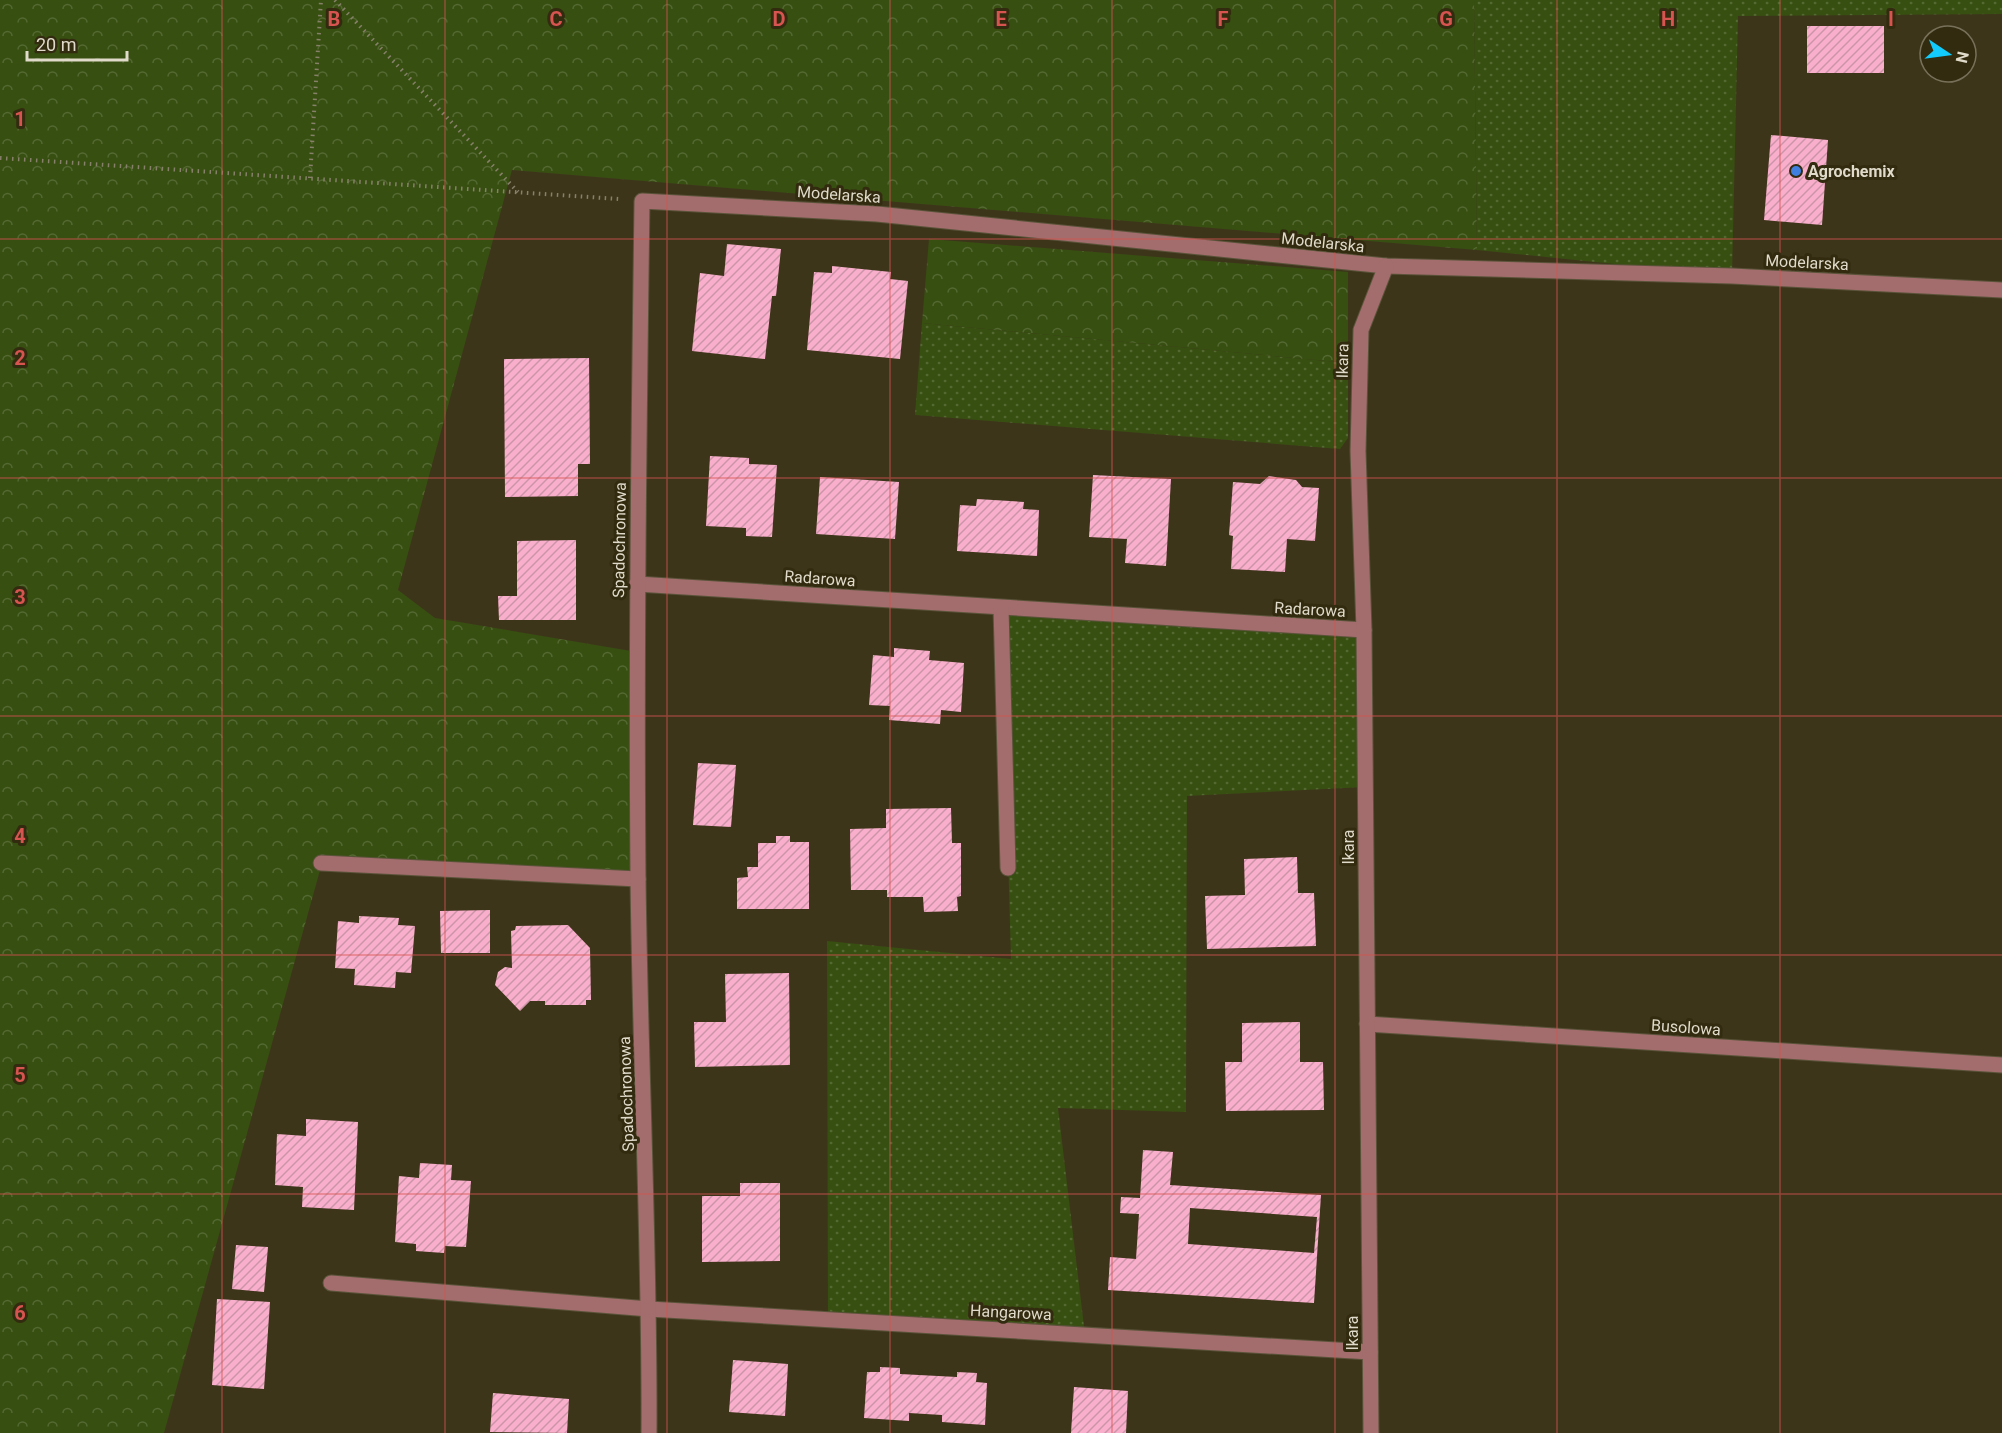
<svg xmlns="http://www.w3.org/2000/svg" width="2002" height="1433" viewBox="0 0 2002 1433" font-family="Roboto,sans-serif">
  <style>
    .grass { fill: url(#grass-dots) }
    .forest { fill: url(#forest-crowns) }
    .building { fill: url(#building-hatch); fill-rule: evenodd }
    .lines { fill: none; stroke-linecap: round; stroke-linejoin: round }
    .minor-casing { stroke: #5a533a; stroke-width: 17 }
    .path { stroke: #87806a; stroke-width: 4; stroke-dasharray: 1.5 4.5; stroke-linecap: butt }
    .minor { stroke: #a26d6c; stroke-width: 15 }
    .grid { fill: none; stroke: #d85450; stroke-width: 1.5; stroke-opacity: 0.55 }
    .shop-dot { fill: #3f7fe0; stroke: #332b0f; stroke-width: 2 }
    .labels { text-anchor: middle; stroke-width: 6; stroke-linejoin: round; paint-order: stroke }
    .poi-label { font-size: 16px; font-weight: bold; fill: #dfdaca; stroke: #332b0f; text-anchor: start }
    .street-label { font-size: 16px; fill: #dfdaca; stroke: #332b0f }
    .grid-label { font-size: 20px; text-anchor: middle; font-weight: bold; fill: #d85450; stroke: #332b0f; stroke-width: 6; stroke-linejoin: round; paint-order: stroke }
  </style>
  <defs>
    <pattern id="grass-dots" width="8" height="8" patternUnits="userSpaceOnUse" patternTransform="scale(1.5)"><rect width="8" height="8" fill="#374f11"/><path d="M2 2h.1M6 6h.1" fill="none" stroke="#546832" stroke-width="1.8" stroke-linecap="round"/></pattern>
    <pattern id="forest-crowns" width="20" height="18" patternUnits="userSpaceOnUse" patternTransform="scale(1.5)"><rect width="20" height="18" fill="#374f11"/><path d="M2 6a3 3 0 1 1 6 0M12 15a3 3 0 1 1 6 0" fill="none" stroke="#546832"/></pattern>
    <pattern id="building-hatch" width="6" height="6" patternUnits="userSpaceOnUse" patternTransform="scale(1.5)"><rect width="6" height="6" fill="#f9afcc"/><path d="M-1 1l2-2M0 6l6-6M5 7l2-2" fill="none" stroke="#cc94a8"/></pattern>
  </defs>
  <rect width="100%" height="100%" fill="#3d351a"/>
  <!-- grass -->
  <g class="grass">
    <polygon points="1474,0 2002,0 2002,14 1738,16 1732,276 1477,250"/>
    <polygon points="922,323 1348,363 1348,438 1340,449 915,415"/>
    <polygon points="1001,608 1364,630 1365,787 1187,796 1186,1112 1058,1108 1085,1335 828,1320 827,941 1011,959"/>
  </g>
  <!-- forest -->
  <g class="forest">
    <polygon points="0,0 1474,0 1477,250 512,170 398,590 435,618 637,652 638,879 322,863 164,1433 0,1433"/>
    <polygon points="929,239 1348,272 1348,363 922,323"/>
  </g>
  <!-- building -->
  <g class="building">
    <rect x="1807" y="26" width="77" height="47"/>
    <polygon points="1771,135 1828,140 1822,225 1764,220"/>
    <polygon points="727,244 781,249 776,296 772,296 765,359 692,351 700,273 724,276"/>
    <polygon points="832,266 891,272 890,279 908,281 900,359 807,350 814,272 832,273"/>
    <polygon points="589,358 590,464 578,464 578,496 505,497 504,359"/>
    <polygon points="710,456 749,458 749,464 777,465 772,537 746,536 746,528 706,526"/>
    <polygon points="1093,475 1171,479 1166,566 1125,563 1127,539 1089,537"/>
    <polygon points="1269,476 1296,480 1302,487 1319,488 1315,541 1287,539 1285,572 1231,569 1233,536 1229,535 1233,482 1260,484"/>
    <polygon points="820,477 899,482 895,539 816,534"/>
    <polygon points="977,499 1024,502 1023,509 1039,510 1037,556 957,551 960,505 976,506"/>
    <polygon points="576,540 576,620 499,620 498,596 517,596 517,541"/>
    <polygon points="894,648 930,651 929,660 964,663 961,712 941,710 940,724 889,720 890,706 869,705 873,655 894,657"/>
    <polygon points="698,763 736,765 731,827 693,825"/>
    <polygon points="951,808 952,843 961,843 961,896 957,897 958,911 924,912 923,897 887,897 887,890 851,890 850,829 886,828 886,809"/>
    <polygon points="776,836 790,836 790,842 809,842 809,909 737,909 737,878 748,877 747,867 758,867 758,843 776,843"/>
    <polygon points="1297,857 1298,893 1314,893 1316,946 1207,949 1205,896 1245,895 1244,859"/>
    <polygon points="490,910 490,953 441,953 440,911"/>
    <polygon points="359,916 399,918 398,925 415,926 411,973 396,972 395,988 354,985 355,969 335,968 338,921 359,923"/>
    <polygon points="568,925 590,948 591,1000 586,1000 586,1005 545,1005 545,1001 530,1001 520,1011 495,985 498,972 505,967 512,968 511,931 515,930 516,926"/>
    <polygon points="789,973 790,1065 695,1067 694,1022 726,1022 725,974"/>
    <polygon points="1300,1022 1300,1062 1323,1062 1324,1110 1226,1111 1225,1062 1242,1062 1242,1023"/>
    <polygon points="306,1119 358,1122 354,1210 302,1207 303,1187 275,1185 277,1134 306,1136"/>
    <path d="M1143,1150L1173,1152L1170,1185L1321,1195L1314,1303L1108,1290L1110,1257L1136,1259L1139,1214L1120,1213L1121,1197L1140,1198ZM1190,1208L1317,1217L1314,1253L1188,1244Z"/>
    <polygon points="420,1163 452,1165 451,1180 471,1181 466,1247 445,1246 444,1253 416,1251 416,1244 395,1242 399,1176 419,1178"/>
    <polygon points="740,1183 780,1183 780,1261 702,1262 702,1196 740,1196"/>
    <polygon points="236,1245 268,1247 264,1292 232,1289"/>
    <polygon points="217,1299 270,1302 264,1389 212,1385"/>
    <polygon points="733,1360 788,1364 785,1416 729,1412"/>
    <polygon points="880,1367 900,1368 900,1374 957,1377 957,1372 977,1373 976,1382 987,1383 985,1425 942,1422 942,1415 909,1413 909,1421 864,1418 867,1372 880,1372"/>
    <polygon points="1074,1387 1128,1391 1126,1433 1071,1433"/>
    <polygon points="493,1393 569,1399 567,1433 490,1432"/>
  </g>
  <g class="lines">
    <!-- minor casing -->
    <g class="minor-casing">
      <g id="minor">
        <polyline points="637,584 1364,630"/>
        <polyline points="1001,608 1008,868"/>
        <polyline points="321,863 638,879"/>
        <polyline points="1367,1024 2002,1065"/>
        <polyline points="331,1283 649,1309 1370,1352"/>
        <path d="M649,1433C650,1247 640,1062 638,876C636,651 639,426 642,201L877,214L1386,266L1732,276L2002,290"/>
        <polyline points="1371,1433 1364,630 1358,451 1361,330 1386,266"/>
      </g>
    </g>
    <!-- path -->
    <g class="path">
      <polyline points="335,0 518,192"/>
      <polyline points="0,158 619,199"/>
      <polyline points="310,178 321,0"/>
    </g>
    <!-- minor -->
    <use href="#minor" class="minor"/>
  </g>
  <!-- grid -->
  <path class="grid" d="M222,0V1433M445,0V1433M667,0V1433M890,0V1433M1112,0V1433M1335,0V1433M1557,0V1433M1780,0V1433M0,239H2002M0,478H2002M0,716H2002M0,955H2002M0,1194H2002"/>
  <!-- markers -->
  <circle class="shop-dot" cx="1796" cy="171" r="6"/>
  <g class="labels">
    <!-- poi labels -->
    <g class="poi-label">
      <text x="1808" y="177">Agrochemix</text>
    </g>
    <!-- street labels -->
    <g class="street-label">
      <text transform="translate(839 194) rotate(4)" y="6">Modelarska</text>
      <text transform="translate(1323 242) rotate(6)" y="6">Modelarska</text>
      <text transform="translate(1807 262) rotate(3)" y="6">Modelarska</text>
      <text transform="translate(1342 361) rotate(-89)" y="6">Ikara</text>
      <text transform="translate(619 540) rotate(-89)" y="6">Spadochronowa</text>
      <text transform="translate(820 578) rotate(4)" y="6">Radarowa</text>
      <text transform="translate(1310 609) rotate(3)" y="6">Radarowa</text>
      <text transform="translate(1348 847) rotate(-90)" y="6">Ikara</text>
      <text transform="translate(1686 1027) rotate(4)" y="6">Busolowa</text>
      <text transform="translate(626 1094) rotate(-92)" y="6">Spadochronowa</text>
      <text transform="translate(1011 1312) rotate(3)" y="6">Hangarowa</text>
      <text transform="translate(1352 1333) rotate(-90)" y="6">Ikara</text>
    </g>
  </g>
  <g class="grid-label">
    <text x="334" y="26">B</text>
    <text x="556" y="26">C</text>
    <text x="779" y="26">D</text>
    <text x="1001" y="26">E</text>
    <text x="1223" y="26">F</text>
    <text x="1446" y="26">G</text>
    <text x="1668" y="26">H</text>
    <text x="1891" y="26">I</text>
    <text x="20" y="126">1</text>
    <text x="20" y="365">2</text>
    <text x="20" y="604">3</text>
    <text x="20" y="843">4</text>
    <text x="20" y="1082">5</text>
    <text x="20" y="1320">6</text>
  </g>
  <!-- north arrow -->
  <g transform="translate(1948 54) rotate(103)"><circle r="28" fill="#332b0f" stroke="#78715a" stroke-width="1.5"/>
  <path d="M0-4.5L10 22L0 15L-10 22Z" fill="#12cafb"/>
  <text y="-9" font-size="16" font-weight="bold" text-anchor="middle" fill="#dfdaca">N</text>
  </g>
  <!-- scale -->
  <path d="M27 51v9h100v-9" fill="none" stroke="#dfdaca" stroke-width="3"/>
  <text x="36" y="51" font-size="18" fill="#dfdaca" stroke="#332b0f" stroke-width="4.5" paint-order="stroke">20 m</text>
</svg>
